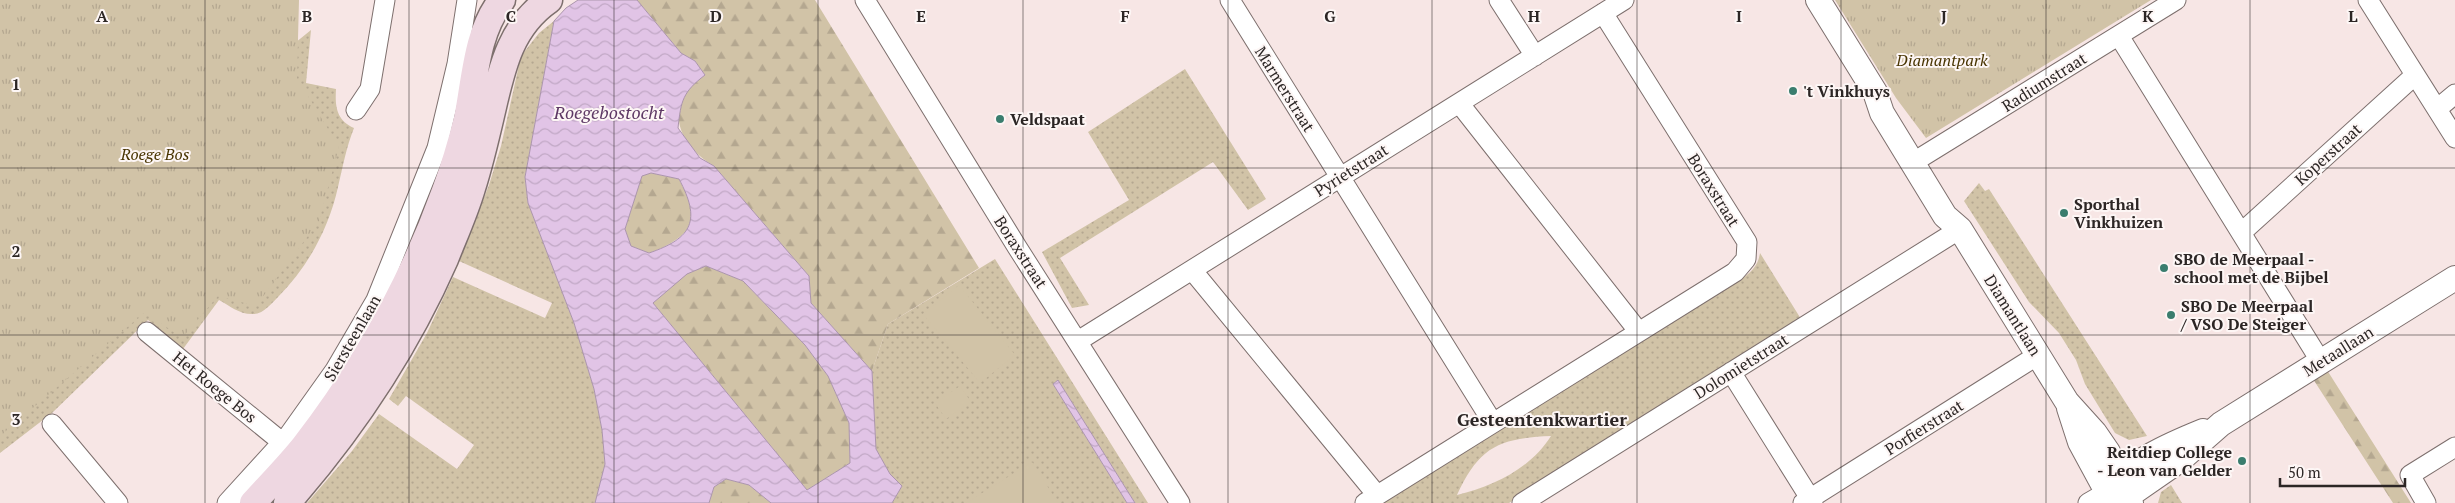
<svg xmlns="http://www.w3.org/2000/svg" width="2455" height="503" font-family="'PT Serif',serif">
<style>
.grass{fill:url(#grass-dots);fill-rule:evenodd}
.forest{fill:url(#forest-firs)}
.park{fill:url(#park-tufts)}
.pitch{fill:#d1c3a7}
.water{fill:url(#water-waves);stroke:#ab95ac;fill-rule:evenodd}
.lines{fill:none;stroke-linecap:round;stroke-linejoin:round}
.minor-casing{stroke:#7d6f6d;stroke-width:21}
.tertiary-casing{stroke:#7d6f6d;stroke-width:26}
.secondary-casing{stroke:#7d6f6d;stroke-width:29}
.minor{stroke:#fff;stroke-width:19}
.tertiary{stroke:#fff;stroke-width:24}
.secondary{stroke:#eed7e1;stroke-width:26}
.grid{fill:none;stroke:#2c2625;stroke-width:1;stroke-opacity:0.55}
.poi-dot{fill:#3a7d6e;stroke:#fdf6f5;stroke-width:2}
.labels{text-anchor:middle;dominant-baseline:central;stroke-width:4;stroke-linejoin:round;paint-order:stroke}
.park-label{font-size:16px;font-style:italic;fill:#483401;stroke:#fdf6f5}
.street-label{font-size:16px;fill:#2c2625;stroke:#fdf6f5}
.poi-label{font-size:16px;font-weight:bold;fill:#2c2625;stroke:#fdf6f5;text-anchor:start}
.water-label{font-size:18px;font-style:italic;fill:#5e3865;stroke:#fdf6f5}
.neighbourhood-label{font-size:18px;font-weight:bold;fill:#2c2625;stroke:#fdf6f5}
.grid-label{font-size:16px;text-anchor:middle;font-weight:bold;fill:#2c2625;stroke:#fdf6f5;stroke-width:4;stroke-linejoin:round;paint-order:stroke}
</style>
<defs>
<pattern id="grass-dots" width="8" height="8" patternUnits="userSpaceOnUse" patternTransform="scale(1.25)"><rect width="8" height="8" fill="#d1c3a7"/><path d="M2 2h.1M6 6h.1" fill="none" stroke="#b4a790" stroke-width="1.8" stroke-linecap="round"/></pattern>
<pattern id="forest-firs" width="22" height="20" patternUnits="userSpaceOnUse" patternTransform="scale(1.25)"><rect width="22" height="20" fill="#d1c3a7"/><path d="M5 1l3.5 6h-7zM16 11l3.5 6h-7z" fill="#b4a790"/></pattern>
<pattern id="park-tufts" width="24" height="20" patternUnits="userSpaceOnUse" patternTransform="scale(1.25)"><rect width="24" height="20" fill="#d1c3a7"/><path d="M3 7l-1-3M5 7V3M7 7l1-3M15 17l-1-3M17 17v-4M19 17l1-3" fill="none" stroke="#b4a790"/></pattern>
<pattern id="water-waves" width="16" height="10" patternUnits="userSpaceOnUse" patternTransform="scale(1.25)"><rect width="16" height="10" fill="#e1c4e6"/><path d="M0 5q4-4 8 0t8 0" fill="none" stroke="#c1a8c5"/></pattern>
</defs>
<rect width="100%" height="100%" fill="#f7e6e5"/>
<!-- grass -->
<path class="grass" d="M554,21L525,177L528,203L574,323L594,389L602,430L605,464L595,503H307L352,451L379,414L457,469L474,445L406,396L398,406L389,399L427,333L453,277L545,318L552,303L459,261L489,185L501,146L521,56L539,33Z
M311,30L306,83L336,89C335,106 336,120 354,128C346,148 343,166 338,187C329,228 308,267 278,297C272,303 263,314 254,314C240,315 230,306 219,300L183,349L148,320L52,413L0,453V421L289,81L290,47Z
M1185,69L1266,199L1248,210L1213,162L1060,258L1089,305L1072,308L1042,252L1129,200L1088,132Z
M1979,183L1985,191L1989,189L2147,436L2129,440L2115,433L2085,384L2076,360L2059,333L2029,302L1964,201Z
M1760,253L1801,319L1509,503H1383L1739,281C1750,273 1758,267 1760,253ZM1551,436C1530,469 1494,486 1457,495C1479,447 1499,438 1551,436Z
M995,259L1148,503H1135L1058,380L1053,384L1127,503H892L902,486L890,474L876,449L872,371L888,324Z
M2171,485L2182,503H2158L2161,492Z"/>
<!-- forest -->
<path class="forest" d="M637,0H815L979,268L888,324L872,371L811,303L809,276L714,166C686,150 665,118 689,87C693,83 700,79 705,75L695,61L681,53Z
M651,173L679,179C682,186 687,193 690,201C701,230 671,245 649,253L631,246L625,229L642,175Z
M706,266L743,281L805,345L828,376L849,423L850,463L807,490L653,303L687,273Z
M2327,370L2411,503H2393L2313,379Z
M726,479L749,485L771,503H709L714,487Z"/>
<!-- park -->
<path class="park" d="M0,0H299L297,78L339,147L319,221L256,306L218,296L182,338L145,312L0,436Z
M1835,0H2151L1926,138L1896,98Z"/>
<!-- pitch -->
<path class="pitch" d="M959,285L1015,355L980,383L923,314Z
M960,386L971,402L946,419L935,403Z
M1032,462L1058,503H966Z"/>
<!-- water -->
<path class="water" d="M578,0H637L681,53L695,61L705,75C683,92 681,100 678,128L700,158L714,166L809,276L811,303L872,371L876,449L890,474L902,486L892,503H771L749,485L726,479L714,487L709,503H595L605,464L602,430L594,389L574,323L528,203L525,177L554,21L566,8ZM651,173L679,179C701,220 693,238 649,253L631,246L625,229L642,176ZM706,266L743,281L805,345L828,376L849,423L850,463L807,490L653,303L687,274Z
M1058,380L1135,503H1127L1053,384Z"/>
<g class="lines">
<!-- minor casing -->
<g class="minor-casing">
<path id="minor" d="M865,0L1017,247L1180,503
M1230,0L1493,423
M1499,0L1535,56
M2368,0L2455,138
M2119,36L2321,362
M1459,103L1639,332
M2437,109L2455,94
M356,110L370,89L385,0
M1912,163L2176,0
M2241,233L2414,76
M1192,270L1377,495
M147,332L283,443
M1078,341L1624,0
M1731,372L1813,503
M52,424L118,503
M227,503L288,436L335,370L376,300L437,148L457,64L467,0
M1365,503L1735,272L1746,259L1747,242L1603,13
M1522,503L1960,229
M1803,503L2038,355
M2088,503L2107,492
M2426,503L2410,475L2455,447"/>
</g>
<!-- tertiary casing -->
<g class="tertiary-casing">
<path id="tertiary" d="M1818,0L1875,92L1882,113L1945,216L1960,229L2067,402L2095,433L2108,452L2131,503
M2069,408L2080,442L2113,503
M2110,489C2131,461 2171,444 2203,431
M2107,492L2128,496L2180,460L2221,424L2455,278"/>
</g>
<!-- secondary casing -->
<g class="secondary-casing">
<path id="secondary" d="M253,503C270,484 288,466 304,446C363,370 412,282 445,191C454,167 461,143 467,119C475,79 476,32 502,0
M287,503C351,430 406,348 445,259C454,236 465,212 472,188C480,163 486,137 492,111C502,68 510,27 549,0"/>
</g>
<!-- minor -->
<use href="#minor" class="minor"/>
<!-- tertiary -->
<use href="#tertiary" class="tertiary"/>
<!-- secondary -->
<use href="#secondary" class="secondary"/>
</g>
<!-- grid -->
<path class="grid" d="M205,0V503M409,0V503M614,0V503M818,0V503M1023,0V503M1228,0V503M1432,0V503M1637,0V503M1841,0V503M2046,0V503M2250,0V503M0,168H2455M0,335H2455"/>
<!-- markers -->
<g class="poi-dot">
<circle cx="1793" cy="91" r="5"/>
<circle cx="1000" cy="119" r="5"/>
<circle cx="2064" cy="213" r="5"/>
<circle cx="2164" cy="268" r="5"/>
<circle cx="2171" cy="315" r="5"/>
<circle cx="2242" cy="461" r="5"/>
</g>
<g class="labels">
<!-- park labels -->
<g class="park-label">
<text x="1942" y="60">Diamantpark</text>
<text x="155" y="154">Roege Bos</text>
</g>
<!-- street labels -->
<g class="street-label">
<text transform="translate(2044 82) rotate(-32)">Radiumstraat</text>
<text transform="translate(1285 89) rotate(58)">Marmerstraat</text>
<text transform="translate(2328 154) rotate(-42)">Koperstraat</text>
<text transform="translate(1351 170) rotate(-32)">Pyrietstraat</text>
<text transform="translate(1714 190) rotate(58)">Boraxstraat</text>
<text transform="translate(1021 252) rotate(57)">Boraxstraat</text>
<text transform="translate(2013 315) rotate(58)">Diamantlaan</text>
<text transform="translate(352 338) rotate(-60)">Siersteenlaan</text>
<text transform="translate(2338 351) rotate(-32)">Metaallaan</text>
<text transform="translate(1741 366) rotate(-32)">Dolomietstraat</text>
<text transform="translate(215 387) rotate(39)">Het Roege Bos</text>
<text transform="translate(1924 427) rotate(-32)">Porfierstraat</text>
</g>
<!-- poi labels -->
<g class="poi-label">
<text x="1803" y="91">'t Vinkhuys</text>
<text x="1010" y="119">Veldspaat</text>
<text x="2074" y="204">Sporthal<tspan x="2074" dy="18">Vinkhuizen</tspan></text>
<text x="2174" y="259">SBO de Meerpaal -<tspan x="2174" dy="18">school met de Bijbel</tspan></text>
<text x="2181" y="306">SBO De Meerpaal<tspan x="2181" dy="18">/ VSO De Steiger</tspan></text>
<text x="2232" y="452" text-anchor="end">Reitdiep College<tspan x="2232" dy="18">- Leon van Gelder</tspan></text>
</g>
<!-- water labels -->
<g class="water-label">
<text x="609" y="112">Roegebostocht</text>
</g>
<!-- neighbourhood labels -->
<g class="neighbourhood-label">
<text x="1542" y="419">Gesteentenkwartier</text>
</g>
</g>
<g class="grid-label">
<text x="102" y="22">A</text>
<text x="307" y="22">B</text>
<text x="511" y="22">C</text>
<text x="716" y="22">D</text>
<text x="921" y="22">E</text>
<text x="1125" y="22">F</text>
<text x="1330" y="22">G</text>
<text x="1534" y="22">H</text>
<text x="1739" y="22">I</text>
<text x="1944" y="22">J</text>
<text x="2148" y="22">K</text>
<text x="2353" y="22">L</text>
<text x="16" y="90">1</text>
<text x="16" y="257">2</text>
<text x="16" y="425">3</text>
</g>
<!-- scale -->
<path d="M2280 478v8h125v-8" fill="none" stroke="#2c2625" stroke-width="2.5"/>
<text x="2288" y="478" font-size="15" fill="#2c2625" stroke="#fdf6f5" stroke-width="4" paint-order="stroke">50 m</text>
</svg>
